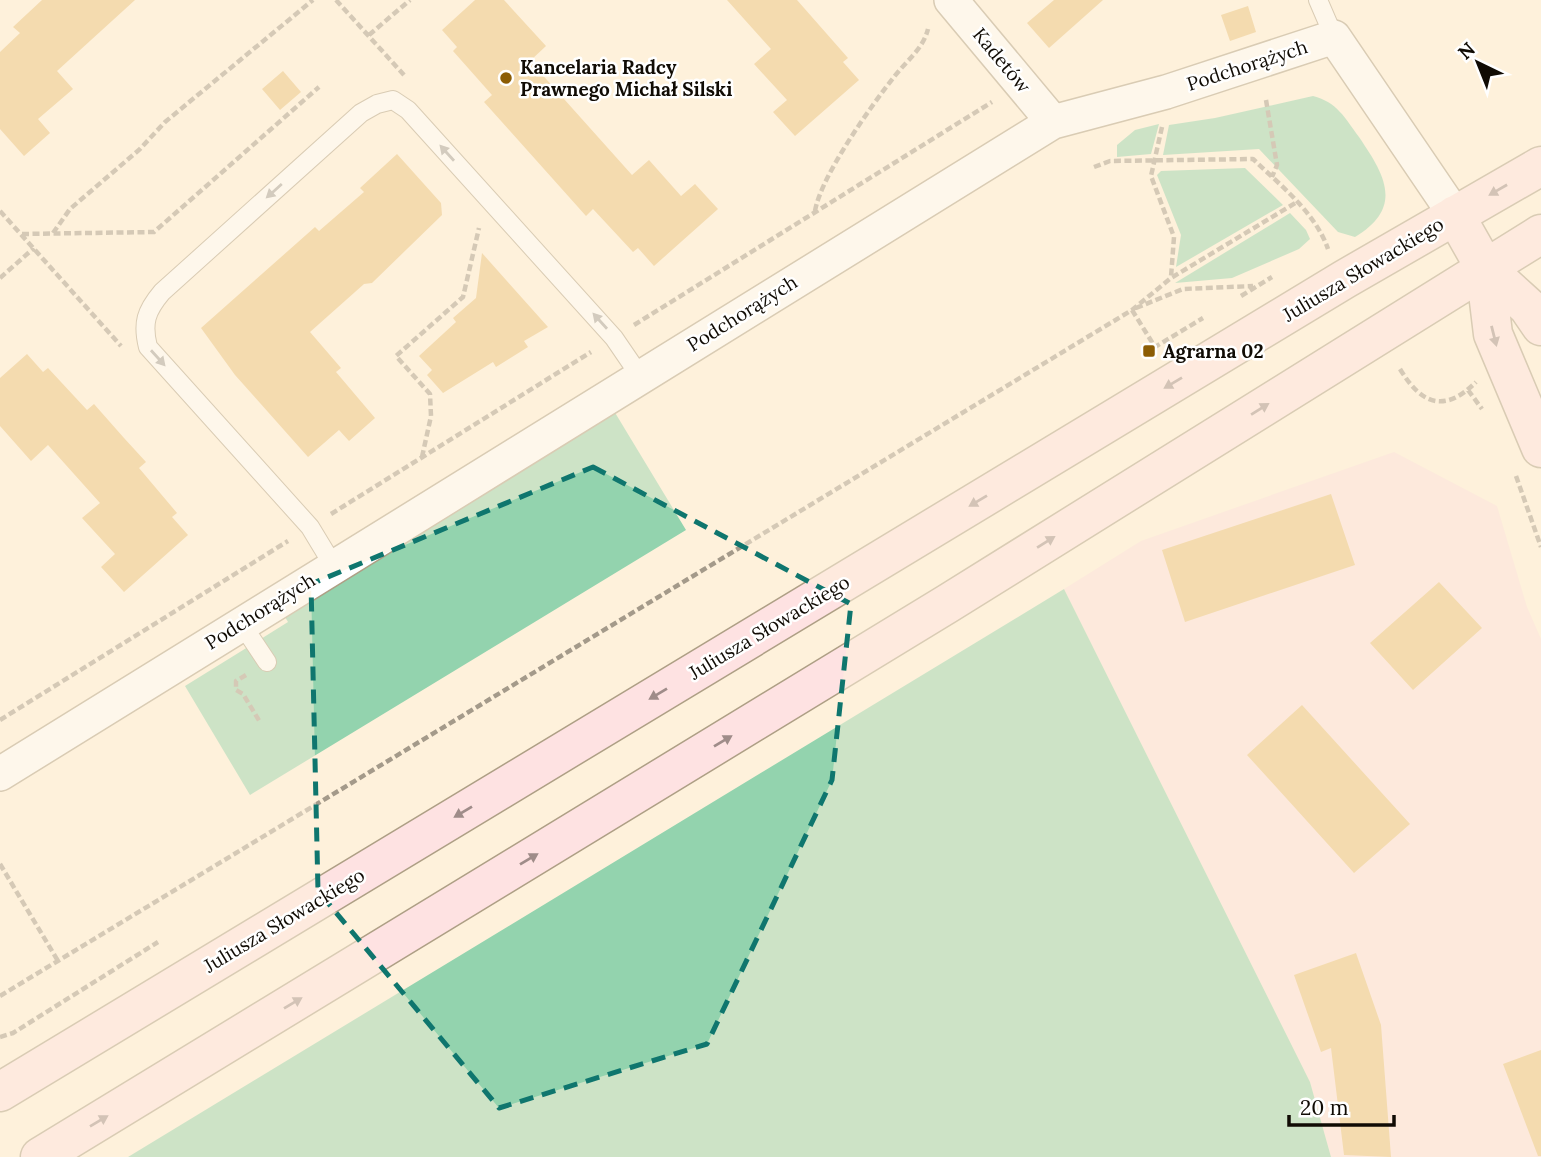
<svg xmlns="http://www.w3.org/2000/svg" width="1541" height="1157" font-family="Lora,serif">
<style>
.commercial{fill:#fce1dd}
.green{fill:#93d3ae}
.building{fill:#e9c17b}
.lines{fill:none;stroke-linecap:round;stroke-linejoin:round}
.service-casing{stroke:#ae9f85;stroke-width:20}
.minor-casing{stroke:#ae9f85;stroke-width:36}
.secondary-casing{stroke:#ae9f85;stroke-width:41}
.path{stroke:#a49a8a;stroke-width:4.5;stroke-dasharray:7 3.5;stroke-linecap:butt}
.service{stroke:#fff;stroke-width:18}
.minor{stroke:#fff;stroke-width:33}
.secondary{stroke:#fee2e2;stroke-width:38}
.oneway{fill:#9f9d9b}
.oneway2{fill:#9f8c89}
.marked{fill:none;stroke:#0f766e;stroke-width:5;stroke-dasharray:14 9;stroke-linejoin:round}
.poi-dot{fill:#8c5d05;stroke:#fff;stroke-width:2.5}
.labels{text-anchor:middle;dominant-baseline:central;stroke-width:5;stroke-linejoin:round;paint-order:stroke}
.street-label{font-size:19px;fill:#100b04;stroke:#fff}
.poi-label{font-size:19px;font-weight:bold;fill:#100b04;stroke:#fff;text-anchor:start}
</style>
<rect width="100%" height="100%" fill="#fef1db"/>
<!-- commercial -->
<path class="commercial" d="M1394,452L1497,506L1527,607L1541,639V1157H1331L1310,1082L1064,589L1141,541Z"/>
<!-- green -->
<path class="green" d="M1313,96C1337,102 1345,118 1359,137C1384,174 1405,207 1355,237L1338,232L1259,149L1163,155L1169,125L1215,118Z
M1159,124L1151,154L1117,157V145L1135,130Z
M1245,168L1283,205L1176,267L1181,235L1157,175L1161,171Z
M1290,213L1306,230L1310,239L1299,249L1232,278L1175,283Z
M614,411L686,530L250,795L185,686L288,622L285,617Z
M1064,589L1310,1082L1331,1157H128Z"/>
<!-- building -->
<path class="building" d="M42,0H135L57,71L73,89L38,119L50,133L24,156L0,129V52L20,33L13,27Z
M475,0H504L546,46L530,61L632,175L649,160L681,196L695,184L718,209L654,266L638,248L633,252L593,209L586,216L484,102L492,95L453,51L457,47L442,30Z
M727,0H797L848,58L843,62L859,80L795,136L773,112L787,100L754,64L771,49Z
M1054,0H1103L1049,48L1027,23Z
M1248,6L1256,32L1230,41L1221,15Z
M283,71L301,92L280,110L262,89Z
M397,154L441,203L442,215L372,283L364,284L310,332L341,368L336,372L375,418L349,441L339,430L308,457L235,375L201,328L315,227L319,231L364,192L360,188Z
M482,253L548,327L524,341L528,347L496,367L493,362L443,393L427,375L432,370L419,356L456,322L453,318L476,298Z
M27,354L43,372L48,368L87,410L94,404L124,438L146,462L139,468L177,513L172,517L188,535L124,592L101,567L115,554L82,518L100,503L48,445L31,461L0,426V378Z
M1331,494L1355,565L1185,622L1162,550Z
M1439,582L1482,628L1413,690L1370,643Z
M1302,705L1410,824L1354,873L1247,755Z
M1356,953L1381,1025L1391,1157L1344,1155L1331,1048L1321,1052L1294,975Z
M1541,1050V1156H1538L1503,1064Z"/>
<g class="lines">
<!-- service casing -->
<g class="service-casing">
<path id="service" d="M1318,0L1334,37
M333,565L310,527L148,347C142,323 146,311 162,292L361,113L377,104L393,100L408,110L614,338L640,376
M241,623L267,662"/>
</g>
<!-- minor casing -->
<g class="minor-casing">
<path id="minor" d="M951,0L1053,122
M0,774L1053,122L1166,92L1334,37L1455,215"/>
</g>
<!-- secondary casing -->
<g class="secondary-casing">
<path id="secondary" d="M1455,215L1485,268L1528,307L1541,326
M1485,268L1493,334L1541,448
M0,1092L1345,279L1541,166
M40,1157L947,604L1541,234"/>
</g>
<!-- path -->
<path class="path" d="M336,0L404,75
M369,35L410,0
M1266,100L1277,165L1272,177
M1162,127L1151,176L1174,237L1171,277
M1094,167L1110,161L1253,159C1281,186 1315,212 1328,249
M0,211L121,346
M815,211C821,176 871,106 894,77C907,60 923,49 928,29
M53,233L70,209L140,149L165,122L313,0
M22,234L154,232L319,87
M0,278L34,248
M1241,296L1272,277
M1136,308L1183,289L1253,286
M1132,310L1155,347L1203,318
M634,325L992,102
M1400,369C1421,404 1444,414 1476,382
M1468,390L1482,409
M422,457L431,416L430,394L396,356L463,297L479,228
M1516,476L1541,547
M331,514L591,352
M246,675L236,681V690L243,694L260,722
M0,720L288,541
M0,864L58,961
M0,996L1132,310L1171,278L1297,202
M0,1037L13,1033L158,942"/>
<!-- service -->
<use href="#service" class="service"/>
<!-- minor -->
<use href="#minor" class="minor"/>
<!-- secondary -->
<use href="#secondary" class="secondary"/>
</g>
<!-- one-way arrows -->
<defs><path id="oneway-solid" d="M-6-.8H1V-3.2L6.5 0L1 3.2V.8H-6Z" transform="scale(1.75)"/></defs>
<g class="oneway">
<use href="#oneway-solid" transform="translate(447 153) rotate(-132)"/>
<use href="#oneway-solid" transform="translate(274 191) rotate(138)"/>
<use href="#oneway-solid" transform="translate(600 321) rotate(-132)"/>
<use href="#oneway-solid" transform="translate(158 358) rotate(48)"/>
</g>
<g class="oneway2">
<use href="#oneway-solid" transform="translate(1498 190) rotate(150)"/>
<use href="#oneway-solid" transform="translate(1494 336) rotate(76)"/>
<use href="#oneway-solid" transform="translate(1173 383) rotate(149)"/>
<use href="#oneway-solid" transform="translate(1260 409) rotate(-32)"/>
<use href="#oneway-solid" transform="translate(978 501) rotate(149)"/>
<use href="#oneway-solid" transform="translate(1046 542) rotate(-32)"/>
<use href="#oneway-solid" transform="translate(658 694) rotate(149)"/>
<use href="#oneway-solid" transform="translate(723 741) rotate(-31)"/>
<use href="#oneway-solid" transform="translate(463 812) rotate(149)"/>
<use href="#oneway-solid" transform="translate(529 859) rotate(-31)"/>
<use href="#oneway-solid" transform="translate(293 1003) rotate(-31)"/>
<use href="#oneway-solid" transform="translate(99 1121) rotate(-31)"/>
</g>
<!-- marked area -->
<path d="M0 0H1541V1157H0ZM593,467L851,604L832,780L707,1044L499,1108L318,891L311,584Z" fill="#fef1db" fill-opacity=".55" fill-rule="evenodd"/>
<path class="marked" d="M593,467L851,604L832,780L707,1044L499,1108L318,891L311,584Z"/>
<!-- markers -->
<g class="poi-dot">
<circle cx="506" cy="78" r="7"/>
<rect x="1142" y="344" width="14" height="14" rx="3.5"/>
</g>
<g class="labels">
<!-- street labels -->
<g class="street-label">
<text transform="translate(1002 60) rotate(50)">Kadetów</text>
<text transform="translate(1247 65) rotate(-18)">Podchorążych</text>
<text transform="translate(1363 269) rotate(-31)">Juliusza Słowackiego</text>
<text transform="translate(742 313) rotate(-32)">Podchorążych</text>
<text transform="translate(260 611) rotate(-32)">Podchorążych</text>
<text transform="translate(769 627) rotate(-31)">Juliusza Słowackiego</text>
<text transform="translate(284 920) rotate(-31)">Juliusza Słowackiego</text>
</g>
<!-- poi labels -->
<g class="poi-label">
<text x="520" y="67">Kancelaria Radcy<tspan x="520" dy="22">Prawnego Michał Silski</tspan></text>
<text x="1163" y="351">Agrarna 02</text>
</g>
</g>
<!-- north arrow -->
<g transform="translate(1478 63) rotate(317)" stroke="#ffffff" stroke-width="5" paint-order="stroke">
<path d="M0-5L12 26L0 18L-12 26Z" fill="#100b04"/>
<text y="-10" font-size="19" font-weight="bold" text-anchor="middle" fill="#100b04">N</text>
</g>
<!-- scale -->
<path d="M1289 1115v10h105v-10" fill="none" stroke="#100b04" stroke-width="3.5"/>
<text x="1300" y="1115" font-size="21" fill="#100b04" stroke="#ffffff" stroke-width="5" paint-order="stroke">20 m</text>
</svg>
